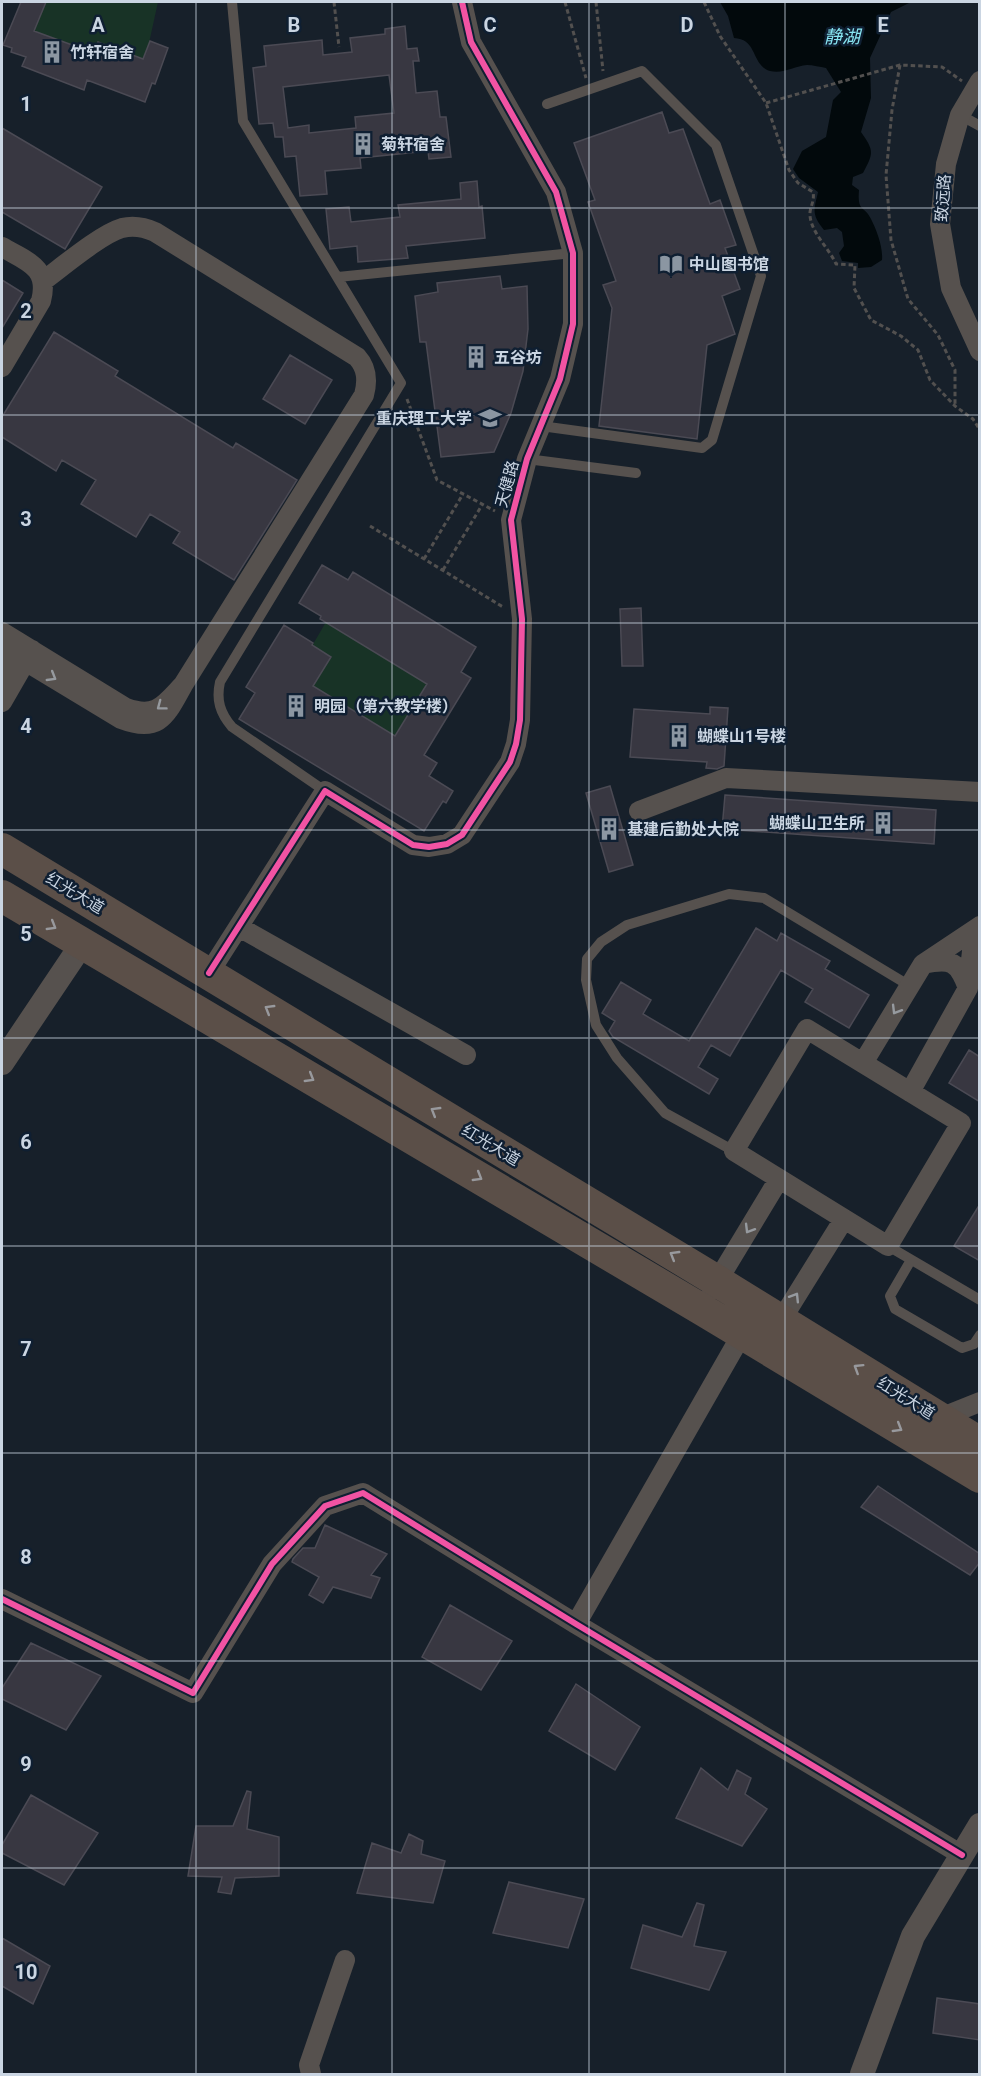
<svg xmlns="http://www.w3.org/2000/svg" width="981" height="2076" font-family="Roboto,'Noto Sans SC',sans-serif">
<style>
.green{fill:#183326}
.water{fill:#02090c}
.building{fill:#383741;stroke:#4b4a54;stroke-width:1.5;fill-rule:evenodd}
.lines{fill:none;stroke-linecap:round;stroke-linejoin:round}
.path{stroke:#52504f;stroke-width:3;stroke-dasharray:4.5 3;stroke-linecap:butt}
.service{stroke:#56514e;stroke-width:10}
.minor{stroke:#56514e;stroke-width:20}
.tertiary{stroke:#56514e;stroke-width:24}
.primary{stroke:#5b4f48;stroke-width:32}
.cycleway-casing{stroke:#0f1f32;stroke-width:10}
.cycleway{stroke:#f153a3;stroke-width:6}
.oneway{stroke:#969a9f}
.oneway2{stroke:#98999d}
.grid{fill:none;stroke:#cad5e2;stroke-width:1.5;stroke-opacity:0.55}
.labels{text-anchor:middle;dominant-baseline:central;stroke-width:5;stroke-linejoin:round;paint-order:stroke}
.poi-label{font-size:16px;font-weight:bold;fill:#cad5e2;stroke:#0f1f32;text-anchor:start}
.street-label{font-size:16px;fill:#cad5e2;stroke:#0f1f32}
.water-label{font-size:18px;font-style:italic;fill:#88e5f2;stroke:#0f1f32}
.grid-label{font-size:20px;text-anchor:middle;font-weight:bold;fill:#cad5e2;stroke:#0f1f32;stroke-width:5;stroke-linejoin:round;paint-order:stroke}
</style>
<rect width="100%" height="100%" fill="#17202a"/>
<!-- green -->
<path class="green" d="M45,2H158L149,43L143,59L98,42L94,53L34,31Z
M326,622L427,684L395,736L295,675Z"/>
<!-- water -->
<path class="water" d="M720,2H911L891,12L870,58L871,98L861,132C874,151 874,152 863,173L853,177L852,185L859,190C857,213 865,205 871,219C877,231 883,247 882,260L871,267L858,268V263L842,261L839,253L844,246L842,232L837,228L824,230C811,214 814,210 818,192L799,178L793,169L802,151L826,137L833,100L841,92L826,68C820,67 813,65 807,65C794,66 784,74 770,71C751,65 758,39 734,38L728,16Z"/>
<!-- building -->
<path class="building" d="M21,2H46L34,31L94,53L98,42L143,59L150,41L168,48L155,84L152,83L145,102L87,80L84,90L22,66L26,57L11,52L12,48L3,45Z
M405,26L407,49L417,48L419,61H413L416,93L437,91L440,117H446L451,157L429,159L428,151L360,158L361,168L325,171L327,194L300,196L296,156L285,157L283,137H275L273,123L259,124L253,68L266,66L264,46L322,40L323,55L352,52L350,38L385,34V29ZM389,75L394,113L355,117L356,128L309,133V125L288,128L283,87Z
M662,112L669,133L683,129L710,204L720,200L736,245L725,248L740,289L722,296L735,334L707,345L697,439L599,426L612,308L603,285L616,281L588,202L595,200L574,143Z
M2,128L102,187L65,249L2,212Z
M477,181L479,207L482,206L485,238L406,246L408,258L358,262L357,246L330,249L326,209L349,207L351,222L400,217L398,205L461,199L460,183Z
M500,276L502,289L527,286L528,329L523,371L511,413L494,452L441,457L426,342H420L415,296L438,292L437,283Z
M2,280L23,293L2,328Z
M54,332L118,371L115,376L233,448L236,443L297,480L234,580L173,543L180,532L150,514L136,537L81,504L96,480L62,460L56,471L2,437V417Z
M290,355L332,380L305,424L263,399Z
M322,565L348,580L353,572L476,647L461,672L471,678L424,755L437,763L429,776L453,791L446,803L443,801L424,831L239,719L255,693L246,687L284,625L313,643L312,645L331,657L313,686L395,736L427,684L320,619L321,616L299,603Z
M641,608L643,666H622L620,609Z
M710,707L728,708L724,766L717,769L706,768L707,762L630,757L634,709L710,714Z
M610,786L633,865L609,872L586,793Z
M725,795L936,810L934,844L722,829Z
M756,928L777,941L781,933L830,961L825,969L869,995L849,1028L805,1002L813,989L781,970L730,1056L711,1045L698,1067L718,1079L709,1094L613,1037L609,1031L615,1021L602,1013L621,982L651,1000L643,1014L689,1041Z
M969,1050L980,1057V1102L949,1083Z
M980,1204V1261L954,1246Z
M878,1486L980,1554V1562L970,1575L861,1507Z
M325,1525L387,1554L371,1575L380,1578L371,1598L333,1587L323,1603L309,1595L319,1577L292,1562L293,1559L303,1548H315Z
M450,1605L512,1641L481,1690L422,1657Z
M31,1643L101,1676L66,1730L2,1699V1688Z
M576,1684L640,1727L615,1770L549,1731Z
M701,1768L728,1790L737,1770L751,1778L745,1794L767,1809L742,1846L676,1818Z
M247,1791L251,1792L247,1829L279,1837V1876L235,1878L231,1894L218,1892L222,1877L188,1876L196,1826H233Z
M31,1795L98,1833L64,1885L2,1853V1845Z
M409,1834L423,1841L421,1854L445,1861L433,1903L357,1893L372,1843L401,1853Z
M509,1882L584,1899L568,1948L493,1933Z
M697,1903L704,1905L694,1946L726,1952L709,1990L631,1968L643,1925L682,1937Z
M2,1938L50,1966L33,2004L2,1986Z
M937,1998L980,2004V2040L933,2033Z"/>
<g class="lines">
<!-- path -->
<path class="path" d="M334,2L339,47
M565,2L586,78
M596,2L603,71
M704,2L720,36L766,103L789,170L798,183L813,192C815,202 809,208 810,216C812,234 829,248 836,264L855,265L854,288L871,320L901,336L918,350L930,380L955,406L973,419L980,430
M900,65L892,110L886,175L891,240L908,299L938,335L955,370V405
M766,103L900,65L942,67L962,81
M407,399L437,480L495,511
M370,526L503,607
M424,559L463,494
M443,570L482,505"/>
<!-- service -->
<path class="service" d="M232,2L243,121L401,383L220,682C216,700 220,713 232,727L325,791
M960,115L980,126
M338,277L573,253
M541,426L702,448L712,440L761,276L716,145L642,71L547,104
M527,459L636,473
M734,1151L665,1113L617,1058L596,1025L586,980L587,959L601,942L627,925L729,894L764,898L910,986
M888,1246L980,1300
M911,1260L890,1296L895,1309L962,1348L974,1344L980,1335"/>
<!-- minor -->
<path class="minor" d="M980,81L960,115L946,164L940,224L951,288L980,351
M2,247C26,261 50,267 41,301L2,367
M43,281C62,267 101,234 122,228C134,225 144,227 155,232L357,357C367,368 368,380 364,395L183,685
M2,632L126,708C156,719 164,705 183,685C166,715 160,734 121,719L2,647
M2,673L20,643
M2,702L32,650
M639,811L726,778L980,792
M239,927L466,1055
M923,964C951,958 958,961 968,988
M209,973L325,791L413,845L429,847L447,844L462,835L510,762L516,744L520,720L522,619L511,520L527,459L560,379L573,324V253L556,192L471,42L462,2
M807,1029L961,1123L888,1246L734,1151Z
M863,1063L923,964L980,926
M910,1092L968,988L972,951L980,926
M712,1290L779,1179
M775,1330L844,1219
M940,1418L980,1402
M2,1599L193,1693L272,1564L325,1506L363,1493L576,1624L962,1855
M576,1624L742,1334
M311,2074L309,2065L345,1960"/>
<!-- tertiary -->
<path class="tertiary" d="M2,1063L82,944
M862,2074L913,1936L980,1825"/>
<!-- primary -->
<path class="primary" d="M2,849L717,1281L980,1443
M2,896L701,1309L980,1477"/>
<!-- cycleway casing -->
<g class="cycleway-casing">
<path id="cycleway" d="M209,973L325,791L413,845L429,847L447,844L462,835L510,762L516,744L520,720L522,619L511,520L527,459L560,379L573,324V253L556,192L471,42L462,2
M2,1599L193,1693L272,1564L325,1506L363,1493L576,1624L962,1855"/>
</g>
<!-- cycleway -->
<use href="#cycleway" class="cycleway"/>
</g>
<!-- one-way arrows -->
<defs><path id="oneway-chevron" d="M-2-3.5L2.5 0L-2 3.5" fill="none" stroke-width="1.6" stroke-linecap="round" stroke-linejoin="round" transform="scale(1.5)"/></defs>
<g class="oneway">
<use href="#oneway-chevron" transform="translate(52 677) rotate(31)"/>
<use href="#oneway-chevron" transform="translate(161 706) rotate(143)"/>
<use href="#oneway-chevron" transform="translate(896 1010) rotate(121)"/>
<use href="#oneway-chevron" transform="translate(749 1229) rotate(121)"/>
<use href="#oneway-chevron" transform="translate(795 1297) rotate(-58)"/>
</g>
<g class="oneway2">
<use href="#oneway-chevron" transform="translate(52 926) rotate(31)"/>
<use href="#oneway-chevron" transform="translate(269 1009) rotate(-149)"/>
<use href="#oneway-chevron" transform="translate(310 1078) rotate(31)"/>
<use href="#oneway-chevron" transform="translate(435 1111) rotate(-149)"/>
<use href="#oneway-chevron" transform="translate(478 1177) rotate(31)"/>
<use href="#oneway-chevron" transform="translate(674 1255) rotate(-149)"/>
<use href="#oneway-chevron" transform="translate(858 1368) rotate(-148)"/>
<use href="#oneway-chevron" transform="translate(898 1428) rotate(31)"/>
</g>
<!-- grid -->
<path class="grid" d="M196,2V2074M392,2V2074M589,2V2074M785,2V2074M2,208H980M2,415H980M2,623H980M2,830H980M2,1038H980M2,1246H980M2,1453H980M2,1661H980M2,1868H980"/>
<!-- icons -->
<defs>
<g id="building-bare" transform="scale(1.8)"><path d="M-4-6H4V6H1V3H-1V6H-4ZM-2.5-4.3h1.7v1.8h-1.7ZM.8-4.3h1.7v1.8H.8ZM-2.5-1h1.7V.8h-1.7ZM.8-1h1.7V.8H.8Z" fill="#8b96a2" stroke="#0f1f32" stroke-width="2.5" paint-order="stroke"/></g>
<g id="library-bare" transform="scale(1.8)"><path d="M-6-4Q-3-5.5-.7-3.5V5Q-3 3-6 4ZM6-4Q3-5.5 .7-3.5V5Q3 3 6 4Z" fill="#8b96a2" stroke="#0f1f32" stroke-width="2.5" paint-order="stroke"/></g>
<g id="university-bare" transform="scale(1.8)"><path d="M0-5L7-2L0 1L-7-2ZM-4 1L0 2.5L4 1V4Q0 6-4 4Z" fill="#8b96a2" stroke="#0f1f32" stroke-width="2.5" paint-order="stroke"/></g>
</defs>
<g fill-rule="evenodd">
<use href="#building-bare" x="52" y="52"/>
<use href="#building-bare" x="363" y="144"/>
<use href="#library-bare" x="671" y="264"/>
<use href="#building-bare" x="476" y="357"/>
<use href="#university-bare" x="490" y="418"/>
<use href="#building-bare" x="296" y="706"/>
<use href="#building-bare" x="679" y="736"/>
<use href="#building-bare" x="883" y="823"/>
<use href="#building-bare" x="609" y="829"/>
</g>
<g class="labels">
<!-- poi labels -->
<g class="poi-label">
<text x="70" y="52">竹轩宿舍</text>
<text x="381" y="144">菊轩宿舍</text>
<text x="689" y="264">中山图书馆</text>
<text x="494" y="357">五谷坊</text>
<text x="472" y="418" text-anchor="end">重庆理工大学</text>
<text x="314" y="706">明园（第六教学楼）</text>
<text x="697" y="736">蝴蝶山1号楼</text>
<text x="865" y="823" text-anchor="end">蝴蝶山卫生所</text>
<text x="627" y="829">基建后勤处大院</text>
</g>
<!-- street labels -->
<g class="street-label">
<text transform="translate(943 198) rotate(-86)">致远路</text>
<text transform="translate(507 484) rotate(-75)">天健路</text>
<text transform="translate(75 893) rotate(31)">红光大道</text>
<text transform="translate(491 1145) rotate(31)">红光大道</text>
<text transform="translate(906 1398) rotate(32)">红光大道</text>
</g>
<!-- water labels -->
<g class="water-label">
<text x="842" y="36">静湖</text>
</g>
</g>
<g class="grid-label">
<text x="98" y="32">A</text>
<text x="294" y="32">B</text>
<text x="490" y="32">C</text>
<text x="687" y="32">D</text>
<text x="883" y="32">E</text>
<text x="26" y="111">1</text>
<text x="26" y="318">2</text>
<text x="26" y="526">3</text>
<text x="26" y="733">4</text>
<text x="26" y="941">5</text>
<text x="26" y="1149">6</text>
<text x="26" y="1356">7</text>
<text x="26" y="1564">8</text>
<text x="26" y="1771">9</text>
<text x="26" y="1979">10</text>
</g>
<!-- border -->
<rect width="981" height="2076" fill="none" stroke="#cad5e2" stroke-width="6"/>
</svg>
